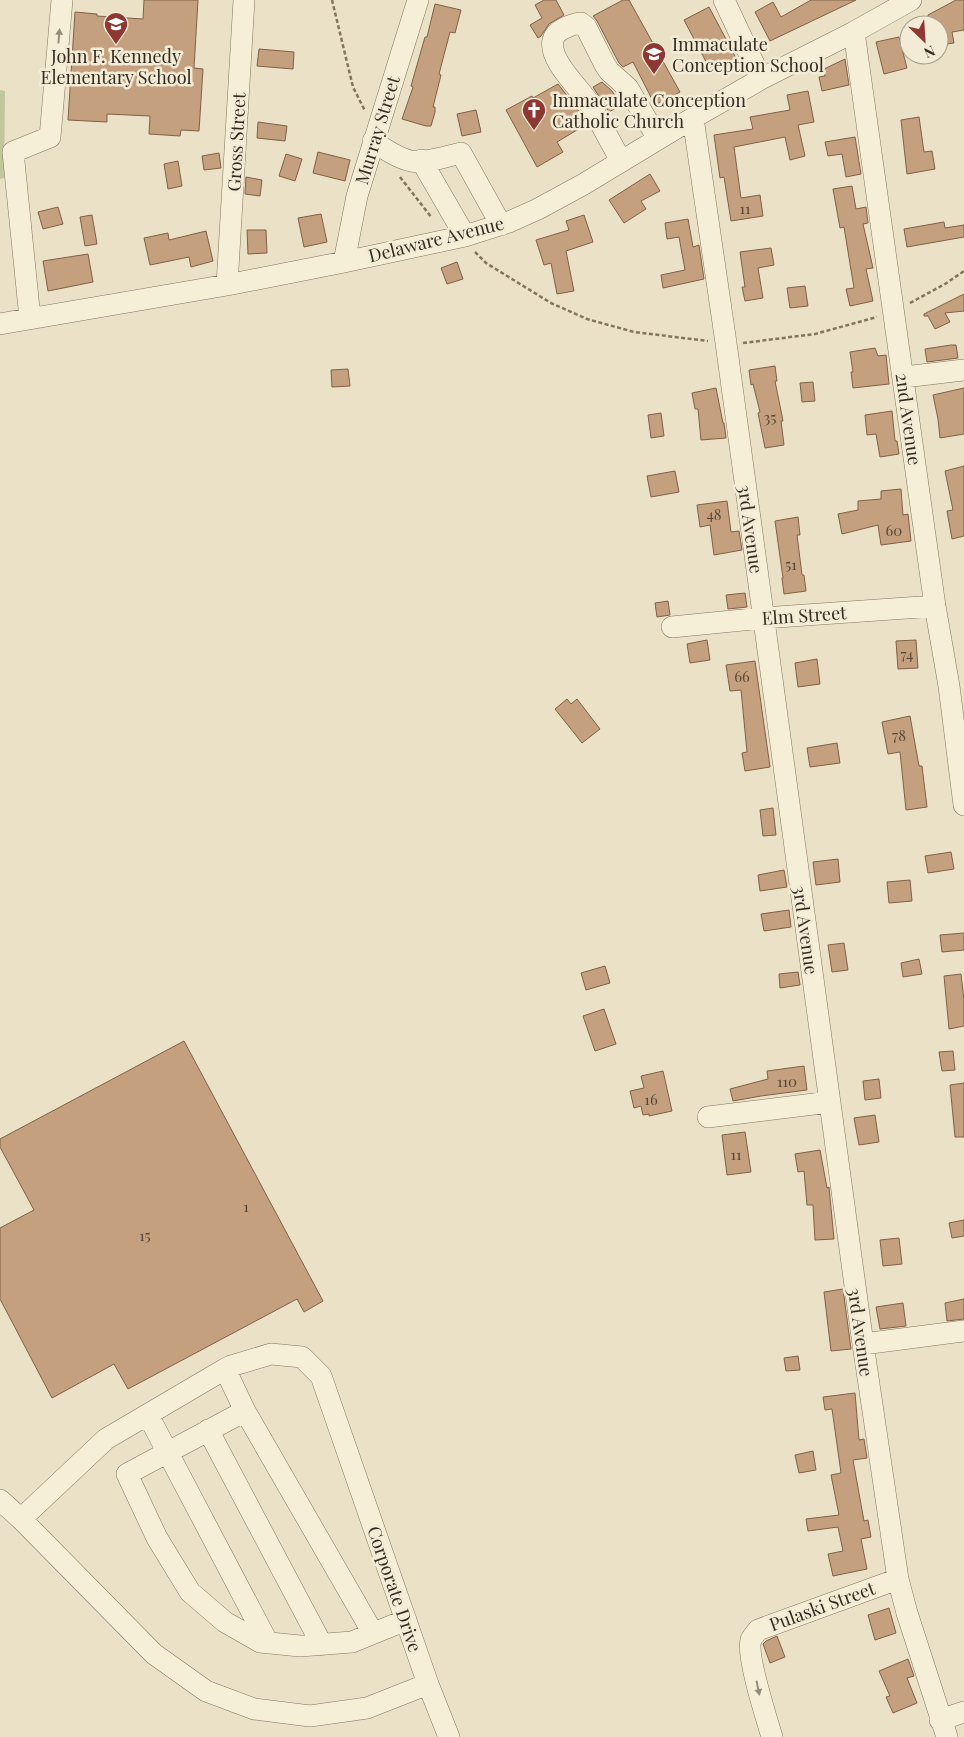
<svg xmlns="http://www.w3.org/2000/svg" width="964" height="1737" font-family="'Playfair Display',serif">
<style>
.green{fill:#bfc79b}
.building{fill:#c4a07f;stroke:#806046}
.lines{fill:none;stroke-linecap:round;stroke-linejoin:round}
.minor-casing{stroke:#83745d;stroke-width:22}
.path{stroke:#83745d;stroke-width:2.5;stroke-dasharray:4 2.5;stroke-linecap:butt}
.minor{stroke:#f5efd8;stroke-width:21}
.oneway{fill:#958d7c}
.labels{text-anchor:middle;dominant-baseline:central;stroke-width:5;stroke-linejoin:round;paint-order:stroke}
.number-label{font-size:15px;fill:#594838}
.poi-label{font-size:18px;fill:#352b20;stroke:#f2ebd5;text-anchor:start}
.street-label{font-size:18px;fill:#352b20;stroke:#f2ebd5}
</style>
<rect width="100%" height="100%" fill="#eae1c6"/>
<!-- green -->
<path class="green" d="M0,90L5,91L4,178L0,179Z"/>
<!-- building -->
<path class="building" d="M144,0H198L194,68L203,69L199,131L181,130L180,136L149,134L150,116L107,114V122L68,120L75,12L97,14V16L143,19Z
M544,0H556L564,15L549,24L541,36L538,38L530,25L542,18L535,5Z
M623,0H629L680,92L655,105L633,62L623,67L619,63L597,21L593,16Z
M811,0H856L770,41L755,12L773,2L781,17Z
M956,0H964V30L952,32L954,43L939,45V25H929L928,15Z
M435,4L461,10L455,33L450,32L439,74L441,75L433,107H435V112L431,126H426L402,119L413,87L411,86L425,37H427Z
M709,7L737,60L712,73L684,20Z
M899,37L907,68L884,74L876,42Z
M259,49L294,52L293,69L257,66Z
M845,59L849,85L822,91L819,77L825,76L824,69Z
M602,82L612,91L621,105L609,112L593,87Z
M558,84L576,107L587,124L557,142L563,152L537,167L506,110L532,96L533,98Z
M808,91L814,122L798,125L805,156L790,160L785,137L734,147L741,198L760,195L763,216L731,221L724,177L720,178L714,135L753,129L750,117L790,110L787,95Z
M476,110L481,132L462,136L457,114Z
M919,117L924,152L932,151L935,169L907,174L901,120Z
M258,122L287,126L285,141L257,138Z
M855,137L861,174L846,177L842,154L828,156L825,142Z
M318,152L350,160L345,181L313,173Z
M219,153L221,168L204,170L202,156Z
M286,154L302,159L295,181L279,176Z
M178,161L182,186L168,189L164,164Z
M650,174L660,191L641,201L646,209L624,223L609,200Z
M246,177L262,180L260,196L245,194Z
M852,186L856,209L866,207L868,223L863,224L873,268L866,269L873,301L850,306L846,289L854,288L844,227L840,228L833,189Z
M58,207L63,224L43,229L38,212Z
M321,214L327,242L304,247L298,218Z
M92,215L97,244L85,246L80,217Z
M584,215L593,242L566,251L574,291L557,294L551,263L544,265L536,240L569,230L566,221Z
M688,219L693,247L699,245L704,279L663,288L661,275L685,270L679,237L667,239L665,223Z
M944,222L945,228L964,225V237L907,247L904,229Z
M247,230H266L267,253L248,254Z
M206,231L213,261L191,267L189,257L150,265L144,238L168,233L169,240Z
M771,248L774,265L758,268L763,298L745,301L742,287H745L740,252Z
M88,254L93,282L48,291L43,261Z
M457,262L463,279L447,284L441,268Z
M805,286L808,306L790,308L787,288Z
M964,294V311L945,313L950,322L935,329L928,316H924V314Z
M951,345H956L958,358L927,362L925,349Z
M875,348L878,356L886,355L889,384L853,388L851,372H853L850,352Z
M775,366L777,381H775L783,421H781L784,445L765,448L758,413L760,412L753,384L751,385L749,370Z
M348,369L350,386L332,387L331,370Z
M813,382L815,401L802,402L800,383Z
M716,388L723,423H724L726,438L701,440L698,409H695L692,393Z
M964,388V434L940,438L938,419L933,395Z
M892,411L895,441H897L899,454L880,457L876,434L867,435L865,415Z
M661,413L664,436L651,438L648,415Z
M964,466V536L952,539L947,511L953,510L945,471Z
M675,471L679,492L651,497L647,476Z
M901,489L903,515L908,514L911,541L881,545L878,525L842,534L838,514L858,510V501L881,499V491Z
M727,501L731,532L739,531L742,550L714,555L710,525L700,527L697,505Z
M798,517L800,535H797L802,575H804L806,591L784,594L782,578H783L775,521Z
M745,593L747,607L728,609L726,595Z
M668,601L670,615L657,617L655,603Z
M707,640L710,660L690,663L687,644Z
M916,640L918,668L898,669L896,641Z
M817,659L820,684L798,687L795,663Z
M755,661L770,767L745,771L742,753L747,752L741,690L730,691L726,665Z
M567,699L571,704L577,699L600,729L582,743L555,709Z
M910,716L919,766H922L927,807L906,810L900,752L888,754L882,722Z
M837,743L840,763L810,767L807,748Z
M773,808L776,835L763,836L760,810Z
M951,852L954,869L928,873L925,856Z
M838,859L840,882L816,885L813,862Z
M784,870L787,887L760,891L758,875Z
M910,880L912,901L889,903L887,882Z
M789,910L791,927L764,931L761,914Z
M964,933V950L942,952L940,935Z
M844,943L848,970L832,972L828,945Z
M919,959L922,974L903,977L901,963Z
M605,966L610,983L586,990L581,973Z
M798,972L800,985L780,988L779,974Z
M961,974L964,1000V1026L949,1029L944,976Z
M604,1009L616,1044L595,1051L583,1016Z
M184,1041L323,1301L304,1312L297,1299L128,1389L114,1364L52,1398L0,1299V1228L34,1210L0,1147V1139Z
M953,1051L955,1070L942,1071L939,1052Z
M804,1066L807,1090L761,1096L733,1101L730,1089L768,1079L767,1071Z
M663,1071L672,1111L649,1116V1114L643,1115L641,1106L634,1108L630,1091L644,1088L641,1076Z
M879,1079L881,1098L865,1100L863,1081Z
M964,1083V1137H955L950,1085Z
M875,1115L879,1142L859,1145L854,1118Z
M745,1132L751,1172L727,1175L722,1135Z
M820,1150L827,1188L829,1187L834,1239L815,1240L813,1205H807L804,1171L798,1172L795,1154Z
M964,1220V1236L952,1238L949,1223Z
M899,1238L902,1264L883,1266L880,1240Z
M843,1289L851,1349L831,1351L824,1292Z
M964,1299V1319L947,1321L945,1303Z
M903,1303L906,1326L880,1329L876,1307Z
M798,1356L800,1370L786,1371L784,1358Z
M855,1393L859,1440L864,1439L867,1458L853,1460L864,1521L868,1520L871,1537L861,1539L867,1569L833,1576L828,1554L843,1551L838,1527L808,1531L806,1519L839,1515L831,1475L841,1473L832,1409L825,1410L823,1397Z
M813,1451L816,1470L799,1473L795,1455Z
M889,1608L896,1633L875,1640L868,1615Z
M777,1636L785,1657L770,1663L763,1644L766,1641Z
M908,1659L914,1676L907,1678L917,1703L893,1713L886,1697L890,1696L879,1671Z"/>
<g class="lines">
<!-- minor casing -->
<g class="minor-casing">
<path id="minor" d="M724,0L761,79
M854,32L935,606L949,686L964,805
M693,118L726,343L863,1344L898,1579L907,1613L947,1737
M373,141C382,148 400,159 411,161C425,164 448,156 461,153L501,225
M421,160L465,236
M621,161C611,143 601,124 591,106C582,90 548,61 553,40C555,30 572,24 581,23L586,27L605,65L609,71L628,88L658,139
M344,262L357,196L418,0
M227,285L244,0
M30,318L13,152L50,137L62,0
M0,324L227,285L344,262L465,236L509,222L538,209L584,184L693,118L761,79L854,32L911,0
M904,377L964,370
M672,627L763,618L935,606
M708,1117L830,1102
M863,1344L964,1331
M225,1369L245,1411
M148,1415L268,1643
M208,1430L322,1645
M0,1500L21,1519L154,1654L206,1691L254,1709L310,1716L367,1708L428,1684L321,1376L302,1357L271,1354L231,1366L225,1369L106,1439L21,1519
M373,1633L245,1411L127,1474L157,1538L190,1592L225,1622L260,1642L300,1646L352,1642L406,1620
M428,1684L449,1737
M940,1720L964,1712
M772,1737C767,1720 746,1655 751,1640C752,1637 756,1633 758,1630L898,1579"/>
</g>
<!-- path -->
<path class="path" d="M332,0L353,87L365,111
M400,177L432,218
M475,252L486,263L551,303L587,319L634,332L708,341
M910,303L945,284L964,271
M743,343L815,334L877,317"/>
<!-- minor -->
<use href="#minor" class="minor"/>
</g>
<!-- one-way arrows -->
<defs><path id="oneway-solid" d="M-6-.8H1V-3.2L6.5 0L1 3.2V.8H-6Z" transform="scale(1.25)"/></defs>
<g class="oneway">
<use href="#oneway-solid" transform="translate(59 36) rotate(-85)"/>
<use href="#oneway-solid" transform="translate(758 1688) rotate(78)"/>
</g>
<!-- icons -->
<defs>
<g id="school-pin" transform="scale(1.25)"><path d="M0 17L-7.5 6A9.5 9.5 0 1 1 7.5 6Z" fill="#8d3833" stroke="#f2ebd5"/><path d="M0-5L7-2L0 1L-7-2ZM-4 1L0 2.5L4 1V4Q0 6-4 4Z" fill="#fff"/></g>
<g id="church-pin" transform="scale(1.25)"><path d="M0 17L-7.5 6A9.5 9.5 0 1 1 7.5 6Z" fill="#8d3833" stroke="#f2ebd5"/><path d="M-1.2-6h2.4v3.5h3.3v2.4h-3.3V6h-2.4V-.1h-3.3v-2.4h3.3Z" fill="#fff"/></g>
</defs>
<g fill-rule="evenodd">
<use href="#school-pin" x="116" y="24"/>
<use href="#school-pin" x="654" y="54"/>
<use href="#church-pin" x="534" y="110"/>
</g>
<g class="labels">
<!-- number labels -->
<g class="number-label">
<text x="745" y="208">11</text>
<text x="770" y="417">35</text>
<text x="714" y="514">48</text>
<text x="894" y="530">60</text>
<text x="791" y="564">51</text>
<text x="907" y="654">74</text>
<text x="742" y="676">66</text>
<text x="899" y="735">78</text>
<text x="787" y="1081">110</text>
<text x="651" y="1099">16</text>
<text x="736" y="1154">11</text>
<text x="246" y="1206">1</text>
<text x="145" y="1235">15</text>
</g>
<!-- poi labels -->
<g class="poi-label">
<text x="672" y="44">Immaculate<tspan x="672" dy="21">Conception School</tspan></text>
<text x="116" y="56" text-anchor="middle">John F. Kennedy<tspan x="116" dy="21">Elementary School</tspan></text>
<text x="552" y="100">Immaculate Conception<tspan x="552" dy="21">Catholic Church</tspan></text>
</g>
<!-- street labels -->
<g class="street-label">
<text transform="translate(377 130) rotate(-73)">Murray Street</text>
<text transform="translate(236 142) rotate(-87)">Gross Street</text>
<text transform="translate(436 239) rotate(-14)">Delaware Avenue</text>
<text transform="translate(909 419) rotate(82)">2nd Avenue</text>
<text transform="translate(751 529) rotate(82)">3rd Avenue</text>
<text transform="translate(804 615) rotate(-4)">Elm Street</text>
<text transform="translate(806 930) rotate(82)">3rd Avenue</text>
<text transform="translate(861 1332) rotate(82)">3rd Avenue</text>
<text transform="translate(395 1589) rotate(71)">Corporate Drive</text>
<text transform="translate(822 1606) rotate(-20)">Pulaski Street</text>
</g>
</g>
<!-- north arrow -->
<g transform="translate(924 40) rotate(155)"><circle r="24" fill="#f2ebd5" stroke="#a69e8d"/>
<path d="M0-4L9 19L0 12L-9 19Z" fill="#8d3833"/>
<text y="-8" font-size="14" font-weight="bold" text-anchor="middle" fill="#352b20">N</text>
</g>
</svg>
